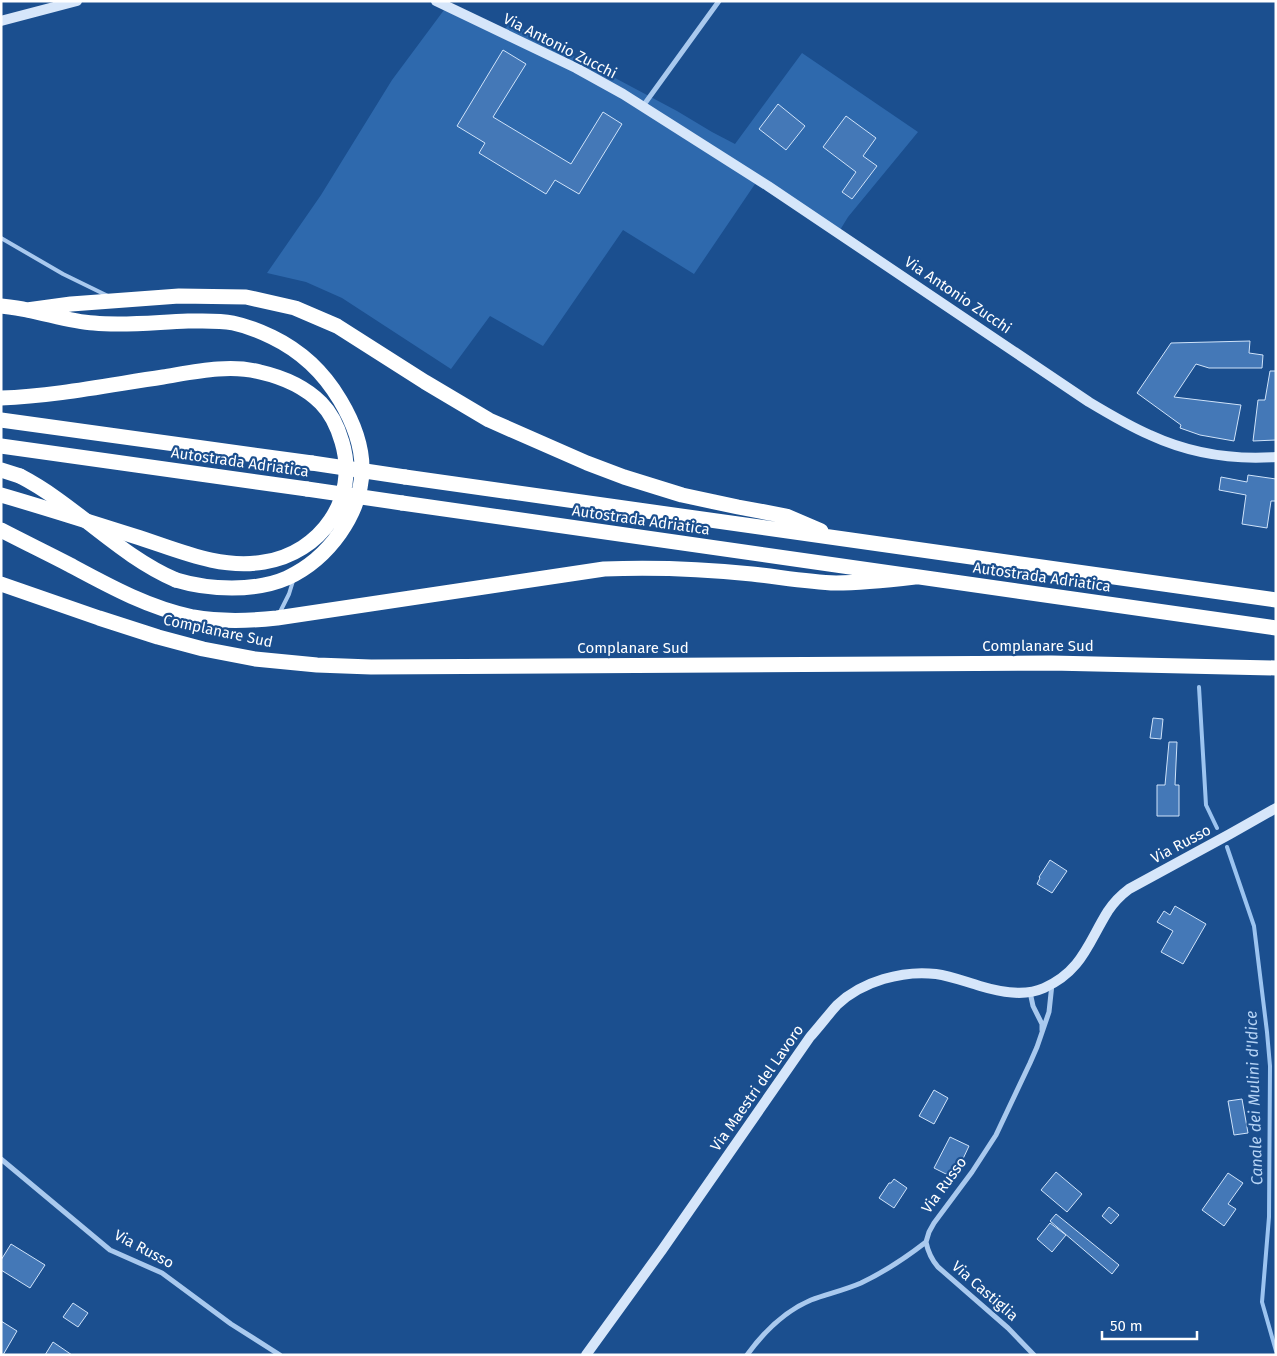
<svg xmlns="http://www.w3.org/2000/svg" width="1277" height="1356" font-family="'Fira Sans',sans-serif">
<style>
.green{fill:#2e69ad}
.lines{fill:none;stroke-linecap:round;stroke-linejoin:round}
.stream{stroke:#9cc4f0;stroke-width:4}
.building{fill:#4478b7;stroke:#cfe3fa}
.lane{stroke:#a9c9ee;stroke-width:4}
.street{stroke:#a9c9ee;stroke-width:5}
.secondary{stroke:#d6e6fa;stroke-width:10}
.highway{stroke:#fff;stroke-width:15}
.highway-bridge{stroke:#fff;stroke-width:15}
.labels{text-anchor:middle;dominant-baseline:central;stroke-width:4.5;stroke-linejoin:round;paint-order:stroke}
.street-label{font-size:15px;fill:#fff;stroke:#1b4f8f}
.water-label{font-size:16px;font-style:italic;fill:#b5d3f5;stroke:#1b4f8f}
</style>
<rect width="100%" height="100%" fill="#1b4f8f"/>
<!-- green -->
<path class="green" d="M444,10L501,35L510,22L677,111L712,132L735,144L802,53L918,132L848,217L837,235L755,184L694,274L623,230L543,346L490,316L451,369L342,298L306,282L267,273L321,195L392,80Z"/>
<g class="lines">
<!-- stream -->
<path class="stream" d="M1199,687L1206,805L1217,828
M1227,847L1254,926L1267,1032L1270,1066L1269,1217L1262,1302L1276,1351"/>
</g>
<!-- building -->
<path class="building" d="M503,50L526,64L493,117L571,164L603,112L622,124L579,194L555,180L546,194L479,153L485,143L457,126Z
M778,104L805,126L786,150L759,129Z
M846,116L876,138L863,156L877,166L852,199L842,192L856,172L823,147Z
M1250,341L1249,353L1263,355L1262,368H1209L1196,364L1174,397L1241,405L1234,441L1200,435L1180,428L1181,425L1137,393L1171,343Z
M1270,371H1276V440L1253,441L1258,400H1265Z
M1248,475L1276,479V501H1271L1267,528L1242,524L1246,495L1219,490L1221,477L1247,482Z
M1153,718L1163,719L1161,739L1150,738Z
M1169,742H1177L1175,785H1179V816H1157V785H1165Z
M1050,860L1067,871L1052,893L1037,884L1040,878L1039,877Z
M1175,906L1206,924L1183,964L1161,952L1173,931L1157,922L1164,911L1170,915Z
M934,1090L948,1098L934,1124L919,1116Z
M1242,1099L1248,1133L1234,1135L1228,1101Z
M950,1137L969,1146L954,1178L934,1168Z
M1056,1172L1082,1194L1067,1212L1041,1190Z
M1228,1173L1243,1183L1228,1204L1236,1209L1224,1226L1202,1210Z
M894,1179L907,1188L894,1208L879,1198L889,1183H891Z
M1109,1207L1119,1215L1111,1224L1102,1216Z
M1056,1214L1119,1265L1112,1274L1050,1221Z
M1050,1223L1066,1235L1052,1252L1037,1239Z
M11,1244L45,1265L30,1288L1,1270V1260Z
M73,1303L88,1313L78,1327L63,1317Z
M1,1321L17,1331L3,1355H1Z
M53,1342L72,1355H45Z"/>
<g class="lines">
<!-- lane -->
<path class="lane" d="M1,238L63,274L108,296
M279,614L289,594L293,581"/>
<!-- street -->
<path class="street" d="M643,106L719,1
M1030,992L1033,1006L1042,1024V1030
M1,1159L110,1250L162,1273L231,1324L280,1355
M926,1242C928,1252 931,1259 938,1267L1008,1328L1034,1355
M747,1355C763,1333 785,1311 811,1300C827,1294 845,1290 861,1283C882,1273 908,1256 926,1242L929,1232L934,1223L972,1172L996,1135L1030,1063L1037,1047L1049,1012L1052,984"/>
<!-- secondary -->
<path class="secondary" d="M436,1L576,68L623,94L768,186L1089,402C1109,414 1129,426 1150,435C1189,453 1233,460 1276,457
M1,21L77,1
M586,1355L662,1250L810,1037C819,1027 828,1015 837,1005C862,981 903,970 936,974C951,976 966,982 980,986C1000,992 1024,997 1044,988C1082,971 1088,943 1108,911C1114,902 1121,895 1129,889L1230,834L1276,808"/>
<!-- highway -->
<path class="highway" d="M1,306C10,307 19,308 27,310C49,314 71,322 94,323C125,326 157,322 188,321C203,321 218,320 233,323C247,326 260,331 272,337C301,351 324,373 340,400C352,420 362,444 362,468C362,514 328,559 287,578C255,592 209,590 176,580
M27,310L71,304L179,296L246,297L295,308L337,326L425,382L489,420L587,463L624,477L682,495L738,507L786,516L821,531
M1,398C55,396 109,385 163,377C194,372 229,364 260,372C282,377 305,387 321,403C332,414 338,428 342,442C359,499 321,553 264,562C219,570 176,549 134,536C90,522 46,508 1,495
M1,420L312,463
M1,446L307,489
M1,470L20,476
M405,477L1276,600
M402,503L1276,628
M1,530C24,542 47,553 70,565C109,586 149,608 193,617C221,622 249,621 277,618L604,569C654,567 703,569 752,574C780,577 808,582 836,583C862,583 889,580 915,577
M1,584L99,618L158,637L203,649L255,659L317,665L371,667L1051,663L1276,668"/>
<!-- highway-bridge -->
<path class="highway-bridge" d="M312,463L405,477
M20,476C76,505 118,555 176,580
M307,489L402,503"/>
</g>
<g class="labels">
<!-- street labels -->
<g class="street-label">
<text transform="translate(560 46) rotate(27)">Via Antonio Zucchi</text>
<text transform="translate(958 295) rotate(34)">Via Antonio Zucchi</text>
<text transform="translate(240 462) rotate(8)">Autostrada Adriatica</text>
<text transform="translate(641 520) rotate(8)">Autostrada Adriatica</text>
<text transform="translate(1042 577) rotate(8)">Autostrada Adriatica</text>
<text transform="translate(218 631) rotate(12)">Complanare Sud</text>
<text x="1038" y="646">Complanare Sud</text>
<text x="633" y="648">Complanare Sud</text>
<text transform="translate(1181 844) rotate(-28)">Via Russo</text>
<text transform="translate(757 1088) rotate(-55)">Via Maestri del Lavoro</text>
<text transform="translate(944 1185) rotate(-54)">Via Russo</text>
<text transform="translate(144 1249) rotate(28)">Via Russo</text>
<text transform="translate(985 1291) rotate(41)">Via Castiglia</text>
</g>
<!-- water labels -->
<g class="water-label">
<text transform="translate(1254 1098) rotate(-92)">Canale dei Mulini d'Idice</text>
</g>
</g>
<!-- border -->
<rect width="1277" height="1356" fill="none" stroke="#ffffff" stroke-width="5"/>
<!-- scale -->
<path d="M1102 1331v8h95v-8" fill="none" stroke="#ffffff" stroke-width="2.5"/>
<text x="1110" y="1331" font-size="15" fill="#ffffff" stroke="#1b4f8f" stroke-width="4" paint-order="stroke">50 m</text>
</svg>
